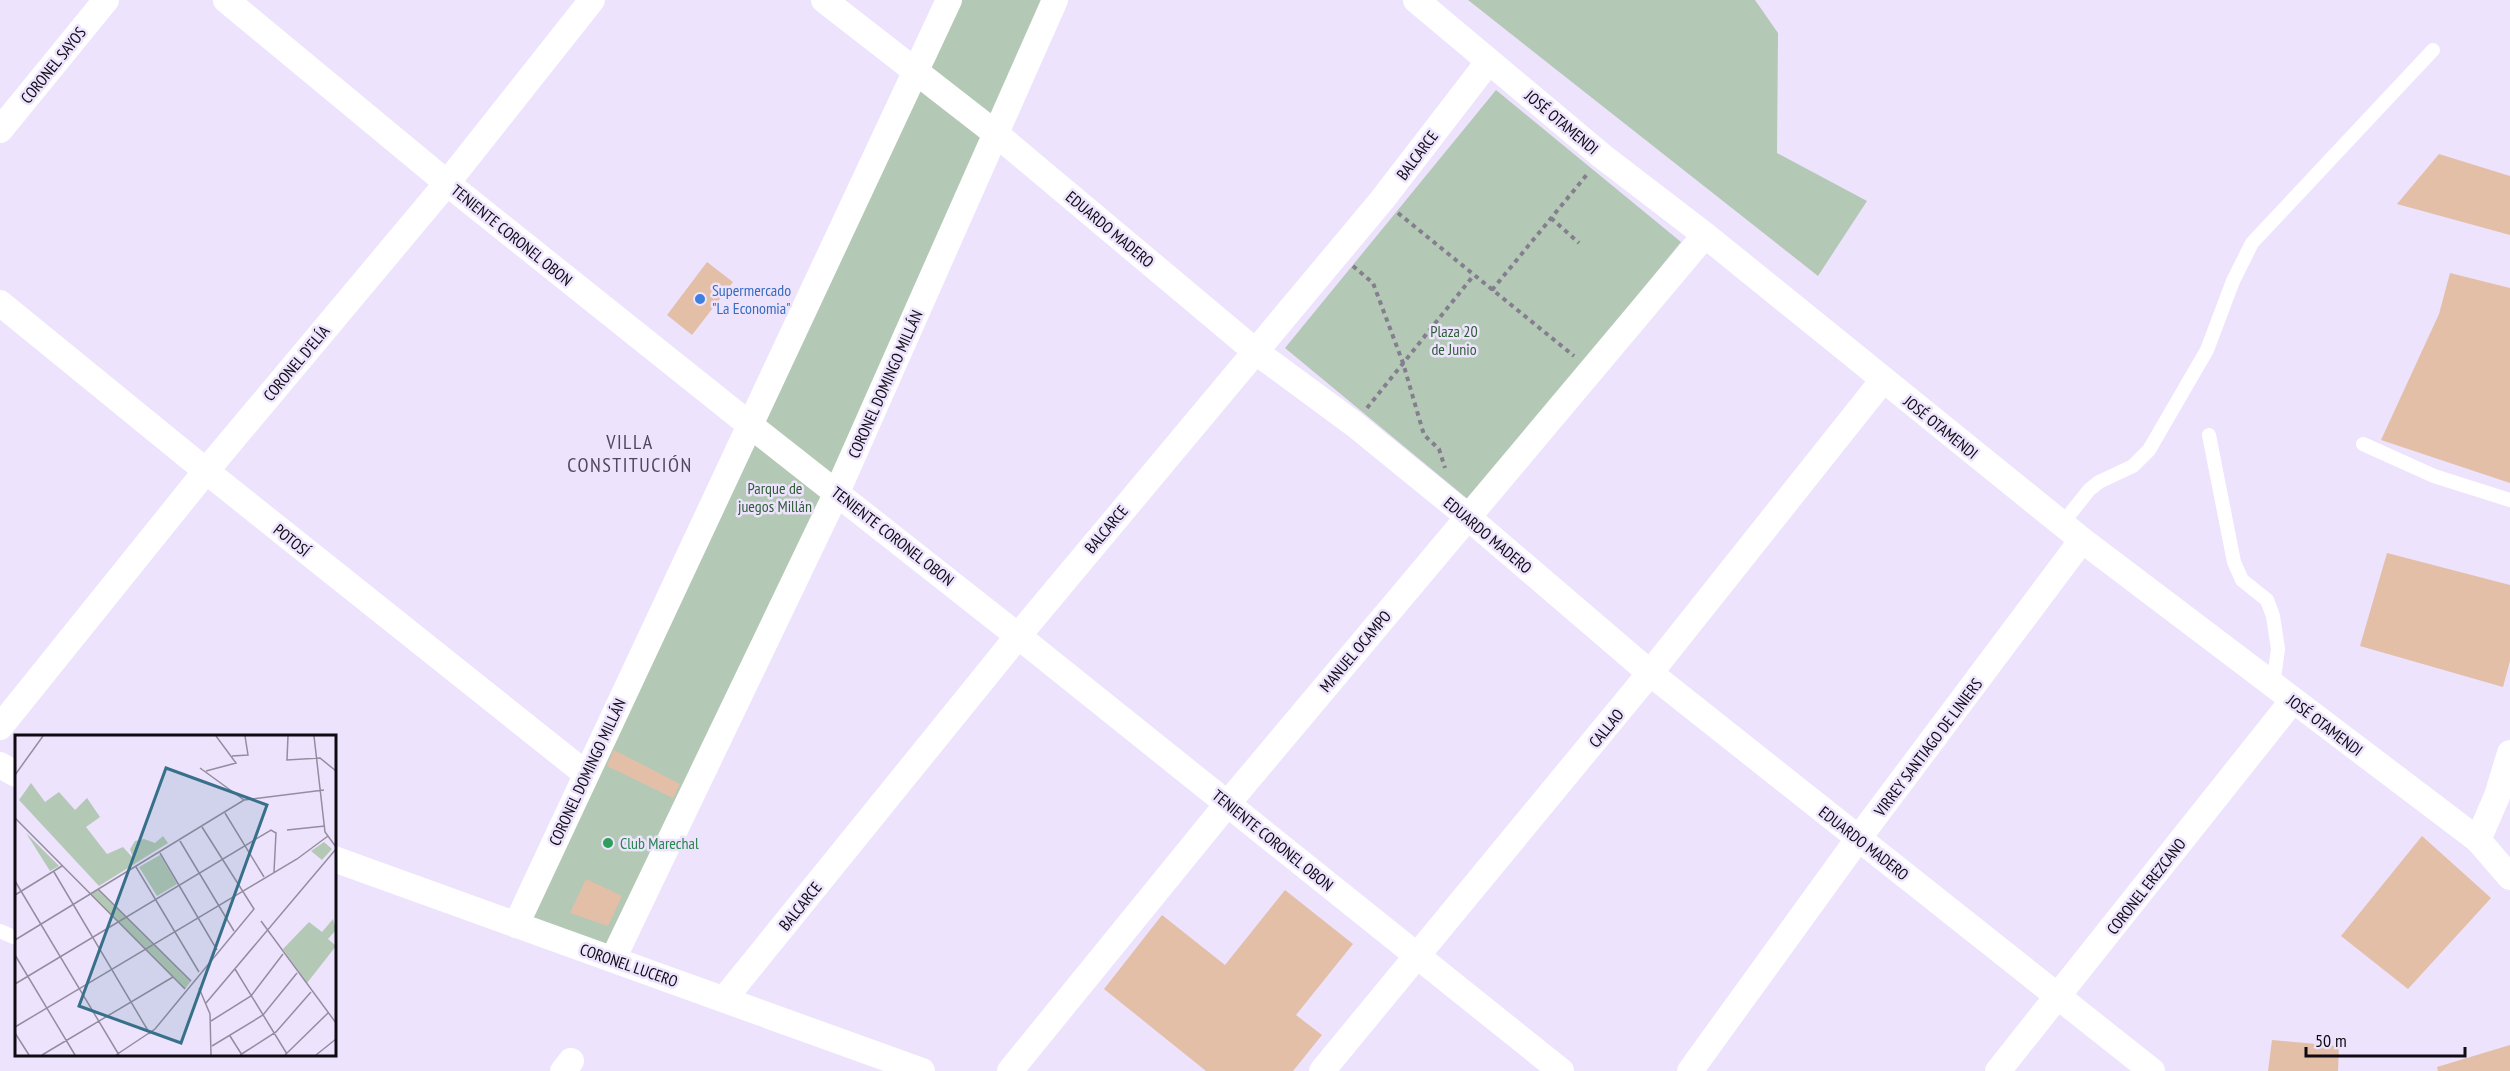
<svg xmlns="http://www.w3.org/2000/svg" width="2510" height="1071" font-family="'PT Sans Narrow',sans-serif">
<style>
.green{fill:#b4c8b6}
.building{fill:#e3bfa7}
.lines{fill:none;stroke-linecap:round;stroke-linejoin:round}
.path{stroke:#857e8f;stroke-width:4;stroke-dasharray:4.5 4.5;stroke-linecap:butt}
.lane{stroke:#fff;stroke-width:14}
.street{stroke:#fff;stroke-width:26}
.shop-dot{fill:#3f7fe0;stroke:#ede3fd;stroke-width:2}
.leisure-dot{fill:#2e9e5b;stroke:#ede3fd;stroke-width:2}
.labels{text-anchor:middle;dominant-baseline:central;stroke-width:5;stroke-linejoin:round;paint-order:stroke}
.street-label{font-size:16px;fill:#0e0b13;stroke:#ede3fd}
.shop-label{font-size:16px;fill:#366cbe;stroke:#ede3fd;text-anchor:start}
.park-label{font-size:16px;fill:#2e5e36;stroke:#ede3fd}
.leisure-label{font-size:16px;fill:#27864d;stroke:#ede3fd;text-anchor:start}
.quarter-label{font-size:20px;letter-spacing:1.5px;fill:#50485d;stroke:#ede3fd}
.inset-road{fill:none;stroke:#948d9f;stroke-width:1.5}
.view{fill:#38708a;fill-opacity:0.15;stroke:#38708a;stroke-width:3}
.inset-edge{fill:none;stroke:#0e0b13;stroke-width:3}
</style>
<rect width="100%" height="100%" fill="#ede3fd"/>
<!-- green -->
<path class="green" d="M949,0H1055L613,959L516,925Z
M1468,0H1755L1778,33L1777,153L1867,201L1818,276Z
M1496,90L1681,242L1470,501L1285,348Z"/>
<!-- building -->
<path class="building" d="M2439,154L2510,176V235L2397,204Z
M707,262L733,282L692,335L667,315Z
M2450,273L2510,288V483L2381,440L2439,314Z
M2387,553L2510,585V661L2503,687L2360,646Z
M614,750L680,784L673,798L607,766Z
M2422,836L2491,898L2408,989L2341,936Z
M586,879L622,896L608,926L570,913Z
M1285,890L1353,944L1296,1015L1322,1035L1293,1071H1206L1104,989L1162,915L1225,965Z
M2272,1040L2339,1046L2338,1071H2268Z
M2510,1045V1071H2438L2437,1067Z"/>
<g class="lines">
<!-- path -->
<path class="path" d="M1398,213L1574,356
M1551,218L1579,243
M1353,266L1373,283L1403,363L1424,435L1439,449L1445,468
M1492,290L1589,172
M1367,408L1474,275"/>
<!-- lane -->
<path class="lane" d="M2209,435L2234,562L2242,580L2267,600L2273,616L2278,649L2273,685
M2363,444L2434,476L2510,500
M2062,524L2089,490L2099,482L2133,466L2149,450L2207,350L2233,281L2252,243L2433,50
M0,931L16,938"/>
<!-- street -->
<path class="street" d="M226,0L447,183L750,425L1018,636L1561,1071
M824,0L995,133L1255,351L1354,424L1456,507L1650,673L2152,1071
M1416,0L1602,156L1705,235L2082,540L2478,840L2510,877
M0,130L106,0
M0,303L206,471L586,774
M0,727L206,471L447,183L592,0
M0,765L16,774
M2478,840L2497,796L2510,753
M334,859L922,1071
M516,925L949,0
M613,959L837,492L1055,0
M725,998L1018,636L1382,200L1489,61
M563,1071L571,1061
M1010,1071L1228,803L1705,235
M1322,1071L1650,673L1883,380
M1690,1071L1858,839L2082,540
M1998,1071L2293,700"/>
</g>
<!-- markers -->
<circle class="shop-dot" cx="700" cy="299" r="6"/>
<circle class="leisure-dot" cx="608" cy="843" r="6"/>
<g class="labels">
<!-- street labels -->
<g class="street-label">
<text transform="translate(53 65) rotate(-51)">CORONEL SAYOS</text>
<text transform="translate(1562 122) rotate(40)">JOSÉ OTAMENDI</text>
<text transform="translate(1417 155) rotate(-53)">BALCARCE</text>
<text transform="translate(1110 229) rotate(40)">EDUARDO MADERO</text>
<text transform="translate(512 235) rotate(39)">TENIENTE CORONEL OBON</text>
<text transform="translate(296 363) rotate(-50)">CORONEL D'ELÍA</text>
<text transform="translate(885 384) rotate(-66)">CORONEL DOMINGO MILLÁN</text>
<text transform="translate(1941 427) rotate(39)">JOSÉ OTAMENDI</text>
<text transform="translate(1106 529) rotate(-50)">BALCARCE</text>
<text transform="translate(1488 535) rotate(40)">EDUARDO MADERO</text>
<text transform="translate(893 536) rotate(38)">TENIENTE CORONEL OBON</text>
<text transform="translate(292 540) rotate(39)">POTOSÍ</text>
<text transform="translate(1355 651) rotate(-50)">MANUEL OCAMPO</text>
<text transform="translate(2325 725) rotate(37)">JOSÉ OTAMENDI</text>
<text transform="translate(1606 728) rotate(-51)">CALLAO</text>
<text transform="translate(1928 747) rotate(-53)">VIRREY SANTIAGO DE LINIERS</text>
<text transform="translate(587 772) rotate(-65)">CORONEL DOMINGO MILLÁN</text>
<text transform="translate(1273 840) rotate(39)">TENIENTE CORONEL OBON</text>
<text transform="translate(1864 843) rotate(38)">EDUARDO MADERO</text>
<text transform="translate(2146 886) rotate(-52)">CORONEL EREZCANO</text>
<text transform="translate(800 906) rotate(-51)">BALCARCE</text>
<text transform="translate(629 965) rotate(19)">CORONEL LUCERO</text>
</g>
<!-- shop labels -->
<g class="shop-label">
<text x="712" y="290">Supermercado<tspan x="712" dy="18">"La Economia"</tspan></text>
</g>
<!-- park labels -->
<g class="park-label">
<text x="1454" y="331">Plaza 20<tspan x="1454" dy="18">de Junio</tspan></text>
<text x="775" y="488">Parque de<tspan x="775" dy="18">juegos Millán</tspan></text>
</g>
<!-- leisure labels -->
<g class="leisure-label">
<text x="620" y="843">Club Marechal</text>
</g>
<!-- quarter labels -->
<g class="quarter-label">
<text x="630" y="442">VILLA<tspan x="630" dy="23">CONSTITUCIÓN</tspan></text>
</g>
</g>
<!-- overview -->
<g transform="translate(15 735)">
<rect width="321" height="321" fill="#ede3fd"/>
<path d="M16,48L30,67L44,57L60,75L72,63L85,82L71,92L92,119L108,112L118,123L115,114L120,106L129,104L140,108L148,101L153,108L84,151L4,65ZM11,98L44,131L35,136ZM309,107L317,114L307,125L296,116ZM145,120L162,149L142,161L124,132ZM83,154L176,246L170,254L75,159ZM318,184L321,195L313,204L321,211L292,248L268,214L294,187L307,197Z" fill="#b4c8b6"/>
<path class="inset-road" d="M273,1L272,25L305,23L321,36M299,1L310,97L321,112M217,21L233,20L230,1M185,33L229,65M191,36L221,28L201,1M0,40L28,1M210,78L249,142M0,83L170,254M272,95L310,91M165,106L219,196M145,118L202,215M121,132L184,237M39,137L135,299M0,146L104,320M83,154L176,246M0,160L47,131M246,186L321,288M0,205L229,65L309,55M0,220L60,320M220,234L272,319M0,249L256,95L261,98L259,137M184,253L195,279L196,320M191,268L321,114M196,286L236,261L268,219M0,292L282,124L313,101M0,298L14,320M215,301L227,320M197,311L248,280L282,238M27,320L158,242M101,320L140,294L239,174L187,92M225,320L261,297L296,257M270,320L313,278M301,320L321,304"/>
<path class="view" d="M151,33L252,70L166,308L64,271Z"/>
<rect width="321" height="321" class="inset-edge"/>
</g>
<!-- scale -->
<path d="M2306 1047v9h159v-9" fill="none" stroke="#0e0b13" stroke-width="3"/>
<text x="2315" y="1047" font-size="18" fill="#0e0b13" stroke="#ede3fd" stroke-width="4.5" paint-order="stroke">50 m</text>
</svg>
